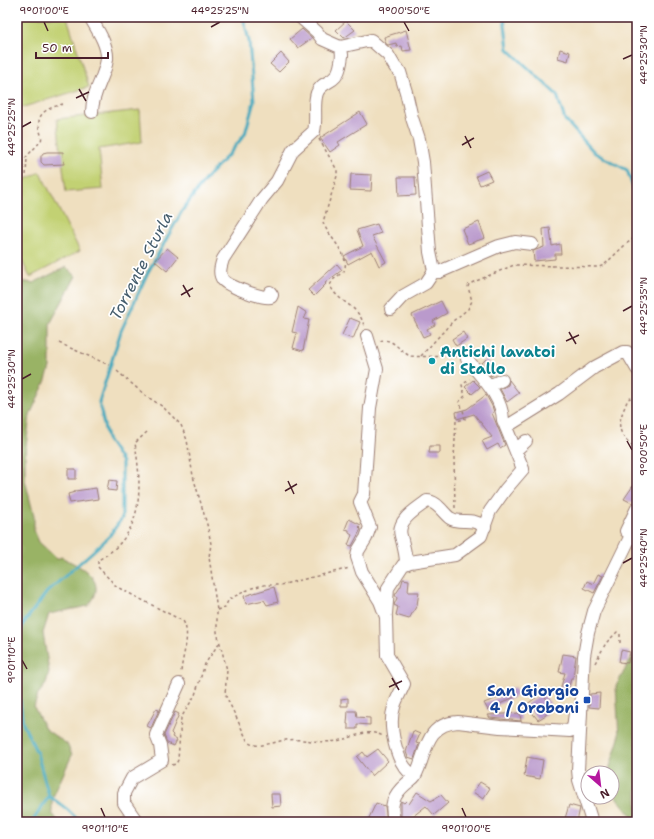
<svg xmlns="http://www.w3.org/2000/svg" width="654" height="839" font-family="'Shantell Sans',sans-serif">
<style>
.green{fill:#c2d173;stroke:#86784f}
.forest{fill:#99b365;stroke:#726948}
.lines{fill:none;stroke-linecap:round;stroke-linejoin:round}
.stream{stroke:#3ea8be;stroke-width:3}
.building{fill:#ba9acc}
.minor-casing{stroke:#9c7f75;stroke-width:14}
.path{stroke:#9c7f75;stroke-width:1.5;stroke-dasharray:3 3;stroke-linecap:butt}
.minor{stroke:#fff;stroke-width:12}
.ticks{fill:none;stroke:#4a1f2b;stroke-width:1.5}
.culture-dot{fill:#0f9aa8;stroke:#fff;stroke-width:1.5}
.transit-dot{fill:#1a4fb4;stroke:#fff;stroke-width:1.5}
.labels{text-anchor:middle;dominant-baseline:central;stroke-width:3.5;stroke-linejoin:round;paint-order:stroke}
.culture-label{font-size:15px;font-weight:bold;fill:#0d838f;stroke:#fff;text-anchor:start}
.transit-label{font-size:15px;font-weight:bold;fill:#164399;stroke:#fff;text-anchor:end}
.water-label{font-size:16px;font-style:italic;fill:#455d6d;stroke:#fff}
.neatline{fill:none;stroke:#4a1f2b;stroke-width:1.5}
.ticks-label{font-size:10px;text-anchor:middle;fill:#4a1f2b}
</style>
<rect width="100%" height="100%" fill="#fff"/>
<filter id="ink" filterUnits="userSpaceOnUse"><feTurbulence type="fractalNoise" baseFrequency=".025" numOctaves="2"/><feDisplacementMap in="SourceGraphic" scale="8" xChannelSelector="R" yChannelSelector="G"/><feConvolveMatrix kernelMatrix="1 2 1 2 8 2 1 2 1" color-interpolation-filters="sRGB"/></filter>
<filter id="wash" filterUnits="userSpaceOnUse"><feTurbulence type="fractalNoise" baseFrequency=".012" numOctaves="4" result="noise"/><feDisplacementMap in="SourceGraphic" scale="16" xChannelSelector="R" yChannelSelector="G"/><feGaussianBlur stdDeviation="0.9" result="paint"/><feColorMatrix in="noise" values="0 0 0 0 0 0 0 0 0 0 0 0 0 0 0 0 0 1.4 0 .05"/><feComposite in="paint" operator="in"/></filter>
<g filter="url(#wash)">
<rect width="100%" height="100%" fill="#efdfbf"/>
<!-- green -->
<path class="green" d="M17,17H67L89,87L17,109Z
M140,110L142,142L99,149L103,189L66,192L57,119Z
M40,172L80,251L30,277L17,251V184Z"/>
<!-- forest -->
<path class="forest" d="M66,267L76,276L50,324V367L46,380L30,415L25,454V480L34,516V530L39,542L57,559L61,557C75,564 102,575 95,595C94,599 90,603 88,606L49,614L43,633L49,671L46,684L38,694L34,707L45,729L67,744L72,755L52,799V813L59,822H17V277L20,281L33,283Z
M637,648V822L612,792V773H608L619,738L616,686Z"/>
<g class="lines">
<!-- stream -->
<path class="stream" d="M504,17L508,49L557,95L565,120L595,153L627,170L637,199
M17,645L23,624L47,592L108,538L122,518V462L107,439L99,402L121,331L148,272L182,211L207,177L229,154L245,134L254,101L249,41L243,17
M17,679L23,724L37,753L49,796L32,822
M49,796L68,810L80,822"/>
</g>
<g id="blocks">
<!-- building -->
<path class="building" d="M346,21L355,30L344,38L336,30Z
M302,29L312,38L298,48L290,39Z
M406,30L411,50L403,51L402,46L397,47L396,43L388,45L386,44L384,37Z
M560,49L570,52L568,61L558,58Z
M281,53L289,62L279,72L270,64Z
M360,112L367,124L338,142L340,145L330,152L320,138Z
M47,152H63L64,164L44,165L41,162V156L43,153Z
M487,171L492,180L480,185L476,176Z
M351,174L372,175L371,191L350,190Z
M398,177H415L416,195L399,196Z
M479,222L485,238L468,244L462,229Z
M377,224L381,233L372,236L386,262L379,266L372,251L348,264L344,256L363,246L357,230Z
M550,228L552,246L560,244L561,254H555V259L534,261L533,251L544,247L543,229Z
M167,248L178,257L167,271L155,261Z
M337,264L342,270L325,283L326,284L314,296L308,290Z
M441,301L447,313L433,321L435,325L427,329L430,334L423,337L412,315Z
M298,307L307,313L304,319L309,320L303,351L293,348L297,333L292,332Z
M350,318L360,322L353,339L342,335Z
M463,332L467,339L456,346L452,339Z
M486,359L496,372L491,376L481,364Z
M473,380L480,387L472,394L465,387Z
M509,380L519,393L507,402L500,389L508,385Z
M486,395L492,406L494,412L492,413L505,445L500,448L498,444L487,450L482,441L492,437L474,414L457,419L456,412L467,409Z
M430,446H440V453H429Z
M68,469H76V479H68Z
M109,480L117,481L116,491L107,490Z
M637,480V501L632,503L624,499Z
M96,488L98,499L70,503L68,494L75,492V491Z
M349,519L361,525L359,527L361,529L352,546L348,545L352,535L349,533V530L345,529Z
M598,574L603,576L594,593L584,588L587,581L593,584Z
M403,579L409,580L408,592H419L417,605L409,619L396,615L398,607L394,605L397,598L395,595L401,586Z
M274,587L278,602L267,605L264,600L246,604L244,596Z
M621,650L630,652L628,663L619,662Z
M563,654L576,656L573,678H571L568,692L560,690L565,673L559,672Z
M514,687L518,695L488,710L484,703L505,695L504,693Z
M542,693L550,703L546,715L538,720L526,705Z
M600,693L599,708L589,707L590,694Z
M348,698V706H341V699Z
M156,709L159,710L151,728L147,726Z
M348,711H356L357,717L370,718V725L357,724V729H348V724H347Z
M175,712L179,714L171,733L173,735L172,737L177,740L174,746L167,743L164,735Z
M520,713L521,721L490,718L488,715Z
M413,731L420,734L416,743L419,744L414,759L408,757L406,752Z
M378,749L388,761L372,776L357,757L363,752L367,757Z
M527,757L543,760L540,779L524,776Z
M480,782L490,788L483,799L473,792Z
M417,792L431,801L441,795L448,803L434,815L426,806L407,821L401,817V801L404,803L406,801L409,804Z
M271,794H280L281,806L272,807Z
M376,803L385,806L387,822L368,820Z
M569,805L580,808L577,822H564Z"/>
</g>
</g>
<g filter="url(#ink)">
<use href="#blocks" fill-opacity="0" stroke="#9c7f75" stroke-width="1"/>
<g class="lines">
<!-- minor casing -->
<g class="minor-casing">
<path id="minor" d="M90,17C97,29 108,45 107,59C105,78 92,91 92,112
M340,47L371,40L388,55L395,67L400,72L406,92L412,118L419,139L423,162L430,252L434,271L426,283L403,296L391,309
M434,271L439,272L499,246L515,242L532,244
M270,292L272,295L271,297C265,300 228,286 223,280C218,273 221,266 223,259L262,199L277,181L293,150L314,131C317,119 313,104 317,93C323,78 337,87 341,62C342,57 343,52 340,47L322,39L317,32L300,17
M367,336L377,369L370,408L364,494L360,502L370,527L366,538L358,551L357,557L362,572L380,601L386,617L387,655L404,684C401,692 396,699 394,707C388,725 396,764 412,774L416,772
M489,386L502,380
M506,427L559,394L595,367L623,352H627L637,369
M516,450L526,441
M626,531L637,508
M406,563C406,553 403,545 401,536C396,520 417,509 427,501C437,501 443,513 450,518C460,525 470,516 485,527
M386,614L388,588L403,565L410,562L455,555L481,536L490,511L505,490L523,469L503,420C502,396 481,377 467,359
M137,822L124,803V793L132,778L162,760L160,745L156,735L179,684
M395,822C389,806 393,795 406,784C409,781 413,779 415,776C427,754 424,724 458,722L500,727L570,731L573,728L575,713
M592,822L579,780L578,770L584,656L588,633L594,611L637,523"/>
</g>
<!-- path -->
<path class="path" d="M319,139L337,170V176L323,222C328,237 351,255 344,271L334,279L330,285C337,303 359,304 364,326
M17,167L41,141C43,135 39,132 39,126C37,111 52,107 63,104
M26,175L27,157
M380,341C393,337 399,351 410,356C414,357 448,356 457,357
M59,343L109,365
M421,356L453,321L468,309L472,301L468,287L469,284L514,265L599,267L604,265L626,244L637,236
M117,371L145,395L163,407L181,425L187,440L193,476L208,528L211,544L209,557L217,610V632L227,670L225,694L248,742C256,750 276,741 286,740C303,738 319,744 336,741C352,739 366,727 383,736
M637,396L628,399C618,424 613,430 637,450
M147,432L135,443C142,488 145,535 98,560V567L117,587L183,621C192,635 181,658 181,674
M455,508L454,458L456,421L465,419L463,410L459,402L465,396L462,385L470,379
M217,610L225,607L229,599L252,588L263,585H280L350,568
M595,663L606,643L617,632L620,634V644
M172,765L176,764L178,760L181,718L195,695L205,664L219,643"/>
<!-- minor -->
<use href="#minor" class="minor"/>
</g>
</g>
<!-- ticks -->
<path class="ticks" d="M44,22L48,31M404,22L409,31M211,27L220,22M623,59L632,55M79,89L86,101M76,98L89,92M22,127L31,122M465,136L471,148M462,145L474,138M183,285L190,297M181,295L193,288M623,311L632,306M569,332L576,344M566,341L579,335M22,379L31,374M627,441L632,450M288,481L294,494M285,491L297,484M623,563L632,558M22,660L27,669M392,678L399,690M389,687L402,681M101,808L105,817M462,808L466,817"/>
<!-- markers -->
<circle class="culture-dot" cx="432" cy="361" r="4"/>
<rect class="transit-dot" x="583" y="696" width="8" height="8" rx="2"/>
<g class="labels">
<!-- culture labels -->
<g class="culture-label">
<text x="440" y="352">Antichi lavatoi<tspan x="440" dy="17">di Stallo</tspan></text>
</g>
<!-- transit labels -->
<g class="transit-label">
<text x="579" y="691">San Giorgio<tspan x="579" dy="17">4 / Oroboni</tspan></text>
</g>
<!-- water labels -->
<g class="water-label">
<text transform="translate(141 266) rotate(-63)">Torrente Sturla</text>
</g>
</g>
<!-- margin -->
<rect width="654" height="839" fill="none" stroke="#fff" stroke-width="44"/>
<!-- north arrow -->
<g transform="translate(600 785) rotate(152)"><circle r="19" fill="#ffffff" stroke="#b7a5aa"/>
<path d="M0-3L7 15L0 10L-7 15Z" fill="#b5179e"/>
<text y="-6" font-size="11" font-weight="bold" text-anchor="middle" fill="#4a1f2b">N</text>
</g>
<!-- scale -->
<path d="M36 52v6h72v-6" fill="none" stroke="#4a1f2b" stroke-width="2"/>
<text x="42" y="52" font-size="12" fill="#4a1f2b" stroke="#ffffff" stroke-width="3" paint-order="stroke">50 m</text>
<rect x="22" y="22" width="610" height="795" class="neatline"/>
<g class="ticks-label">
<text x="44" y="14">9°01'00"E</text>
<text x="220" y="14">44°25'25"N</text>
<text x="404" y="14">9°00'50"E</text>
<text transform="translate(643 55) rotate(-90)" y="4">44°25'30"N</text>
<text transform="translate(11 127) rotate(-90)" y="4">44°25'25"N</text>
<text transform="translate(643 306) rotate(-90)" y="4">44°25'35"N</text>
<text transform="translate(11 379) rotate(-90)" y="4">44°25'30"N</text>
<text transform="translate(643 450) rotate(-90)" y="4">9°00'50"E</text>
<text transform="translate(643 558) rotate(-90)" y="4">44°25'40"N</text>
<text transform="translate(11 660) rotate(-90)" y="4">9°01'10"E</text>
<text x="105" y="832">9°01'10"E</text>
<text x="466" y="832">9°01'00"E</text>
</g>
</svg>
